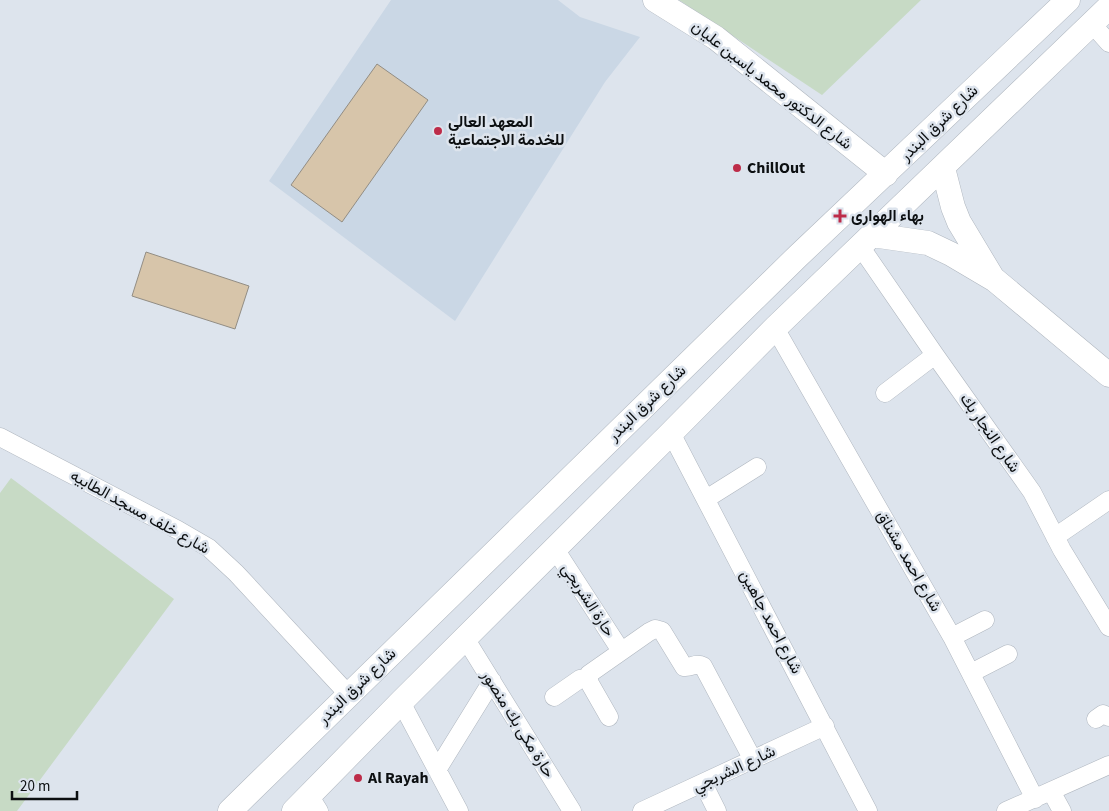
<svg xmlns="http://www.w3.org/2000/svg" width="1109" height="811" font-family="'Source Sans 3',Vazirmatn,sans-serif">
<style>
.built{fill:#cad7e5}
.green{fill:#c7dac5}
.building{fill:#d7c5aa;stroke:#928d84}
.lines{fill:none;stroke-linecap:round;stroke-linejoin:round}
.street-casing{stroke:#afb6bf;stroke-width:19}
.secondary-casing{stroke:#afb6bf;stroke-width:25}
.street{stroke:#fff;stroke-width:18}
.secondary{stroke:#fff;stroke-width:24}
.poi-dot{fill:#bd2c49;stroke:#dde4ed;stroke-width:2}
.labels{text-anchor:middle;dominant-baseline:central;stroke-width:5;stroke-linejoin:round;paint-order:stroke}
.street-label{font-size:16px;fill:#0c0f11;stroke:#dde4ed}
.poi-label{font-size:16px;font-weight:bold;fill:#0c0f11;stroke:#dde4ed;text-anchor:start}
</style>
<rect width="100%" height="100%" fill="#dde4ed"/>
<!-- built -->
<path class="built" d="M391,0H558L580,17L640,37L605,82L455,321L269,181Z"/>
<!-- green -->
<path class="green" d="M679,0H921L822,95Z
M11,478L174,599L17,811H0V493Z"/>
<!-- building -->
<path class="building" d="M377,64L428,100L342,222L291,185Z
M146,252L249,286L235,329L132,296Z"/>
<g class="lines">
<!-- street casing -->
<g class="street-casing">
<path id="street" d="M1092,24L1109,43
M860,246L935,355L1032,492L1062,550L1109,627
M775,328L952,637L1035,799
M885,393L935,355
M671,433L868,811
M0,437L178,530L209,548L236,573L348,694
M706,499L757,467
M1055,537L1109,500
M555,549L621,651
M952,637L985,620
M465,638L572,811
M971,673L1008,654
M554,697L580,679L587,678
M401,702L459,811
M609,717L589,682V674L649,632L655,629L662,631L684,667C692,668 695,662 703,666L753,760
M1096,719L1103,714L1109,717
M437,770L492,681
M703,783L717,811
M1051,791L1062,811
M309,795L319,811
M642,811L825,726
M1006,811L1109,765"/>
</g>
<!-- secondary casing -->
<g class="secondary-casing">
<path id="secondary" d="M655,0L716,38L886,174
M943,168L953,207L959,222L992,277
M872,235L928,243L951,254L995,280L1109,375
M230,811L798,256L1068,0
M294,811L401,702L671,433L775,328L1109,7"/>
</g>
<!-- street -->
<use href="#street" class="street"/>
<!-- secondary -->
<use href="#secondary" class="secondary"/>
</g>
<!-- markers -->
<g class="poi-dot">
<circle cx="438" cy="131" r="5"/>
<circle cx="737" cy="168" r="5"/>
<path d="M837.5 208.5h5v5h5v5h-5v5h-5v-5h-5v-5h5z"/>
<circle cx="358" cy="778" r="5"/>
</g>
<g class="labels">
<!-- street labels -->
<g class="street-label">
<text transform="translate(772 85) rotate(38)">شارع الدكتور محمد ياسين عليان</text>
<text transform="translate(939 123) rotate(-44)">شارع شرق البندر</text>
<text transform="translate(647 403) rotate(-44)">شارع شرق البندر</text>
<text transform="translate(990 433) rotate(55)">شارع النجار بك</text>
<text transform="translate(140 512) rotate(29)">شارع خلف مسجد الطابيه</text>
<text transform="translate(909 561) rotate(60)">شارع احمد مشناق</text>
<text transform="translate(588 600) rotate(57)">حارة الشربجي</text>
<text transform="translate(771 622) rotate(62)">شارع احمد جاهين</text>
<text transform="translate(357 686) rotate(-44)">شارع شرق البندر</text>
<text transform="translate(518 724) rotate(58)">حارة مكى بك منصور</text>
<text transform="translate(734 769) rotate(-25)">شارع الشربجي</text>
</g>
<!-- poi labels -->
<g class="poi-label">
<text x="448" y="122">المعهد العالى<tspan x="448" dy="18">للخدمة الاجتماعية</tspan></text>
<text x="747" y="168">ChillOut</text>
<text x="851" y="216">بهاء الهوارى</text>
<text x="368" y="778">Al Rayah</text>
</g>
</g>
<!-- scale -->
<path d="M12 791v8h65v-8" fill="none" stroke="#0c0f11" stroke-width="2.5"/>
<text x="20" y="791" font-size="15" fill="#0c0f11" stroke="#dde4ed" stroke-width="4" paint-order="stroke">20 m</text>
</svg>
